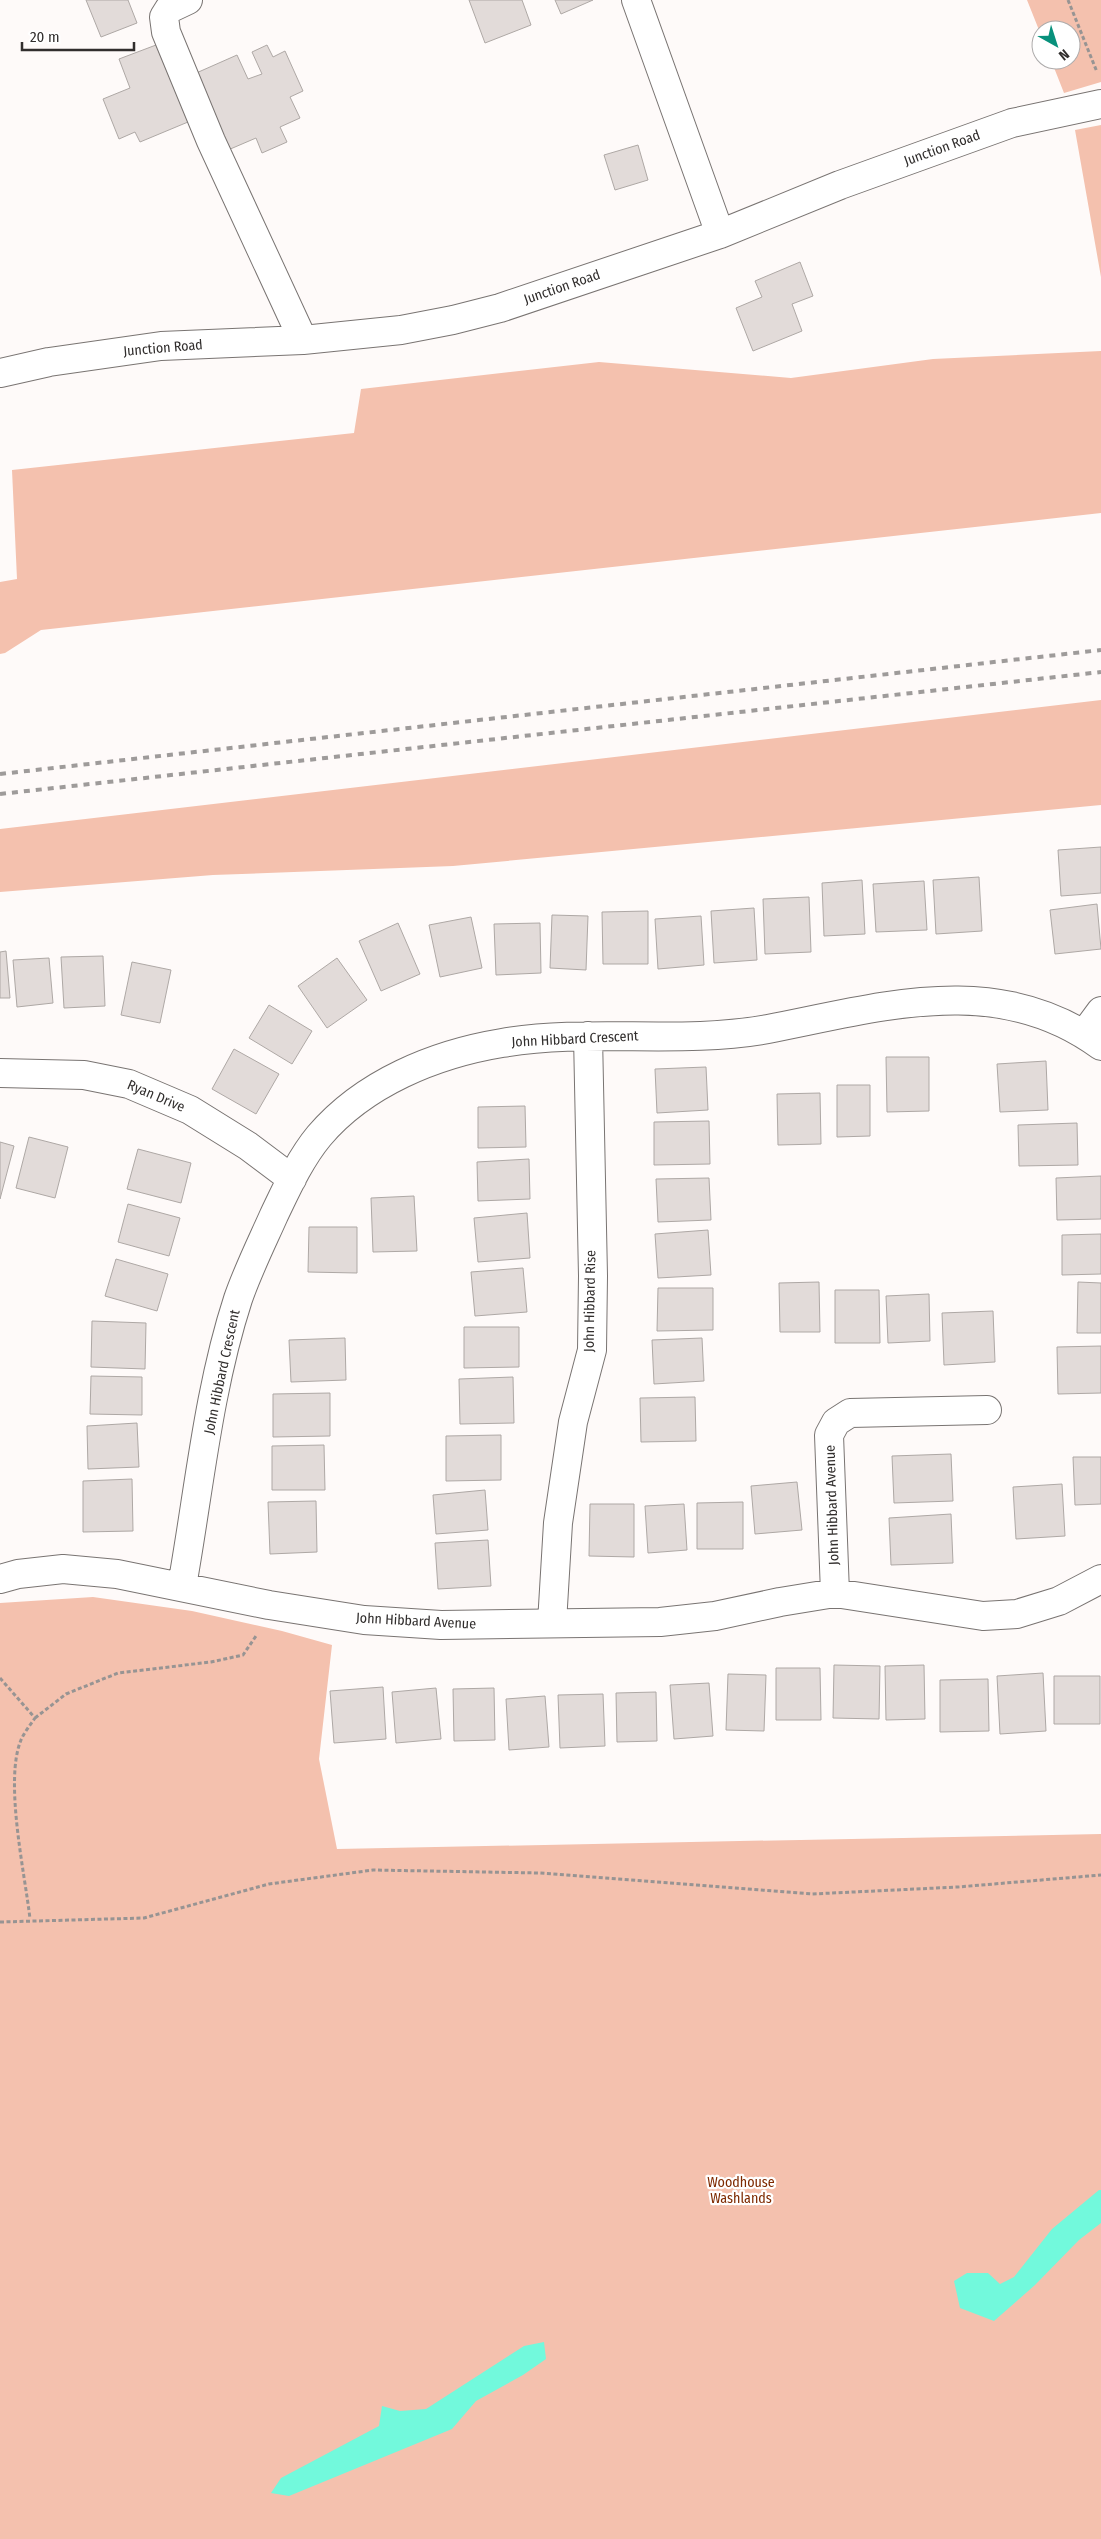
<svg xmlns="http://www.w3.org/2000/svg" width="1101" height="2539" font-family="'Fira Sans Condensed',sans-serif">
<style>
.green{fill:#f4c1ae}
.water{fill:#72f9dc}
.building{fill:#e2dbd9;stroke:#aea8a5}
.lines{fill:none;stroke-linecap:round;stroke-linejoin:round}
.minor-casing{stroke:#797472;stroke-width:30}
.path{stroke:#979493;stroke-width:3;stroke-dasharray:4 2.5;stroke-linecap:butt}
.minor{stroke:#fff;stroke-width:28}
.rail{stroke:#9e9b9a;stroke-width:4;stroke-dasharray:6 6;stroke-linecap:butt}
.labels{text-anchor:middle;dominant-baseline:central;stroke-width:4.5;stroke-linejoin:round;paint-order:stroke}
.street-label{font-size:14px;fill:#312e2d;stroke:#fff}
.park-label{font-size:14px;fill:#7e2a00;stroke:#fff}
</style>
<rect width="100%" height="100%" fill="#fefaf9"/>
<!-- green -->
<path class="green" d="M1027,0H1101V82L1064,93L1051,60H1071V30H1041V35Z
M1101,125V277L1075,130Z
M1101,351V513L41,630L5,653L0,654V582L17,579L12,470L354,433L361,389L599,362L791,378L933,359Z
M1101,700V805L453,866L213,875L0,892V829Z
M93,1597L192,1611L282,1631L332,1645L319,1759L337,1849L1101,1834V2539H0V1603Z"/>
<!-- water -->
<path class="water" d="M1099,2190H1101V2223L1079,2240L1035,2285L994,2321L960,2308L954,2281L967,2273H988L1000,2284L1014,2277L1052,2229Z
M544,2342L546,2359L523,2375L476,2401L452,2429L289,2496L271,2493L281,2478L379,2426L382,2406L400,2411L426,2409L524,2346Z"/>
<!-- building -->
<path class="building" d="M86,0H128L137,23L101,37Z
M469,0H522L531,25L485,43Z
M555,0H593L561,14Z
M156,45L188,122L140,142L135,132L119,139L103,99L130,88L119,59Z
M267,45L273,57L285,51L303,91L290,97L300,118L280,127L287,142L262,153L256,138L228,150L194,74L237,55L248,79L262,74L252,52Z
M638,145L648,180L615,190L604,155Z
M800,262L813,296L792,304L802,331L753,351L736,308L762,297L755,281Z
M1101,847V893L1061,896L1058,850Z
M979,877L982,931L936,934L933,880Z
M862,880L865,934L824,936L822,883Z
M924,881L927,930L876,932L873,884Z
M809,897L811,952L765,954L763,899Z
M1097,904L1101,949L1055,954L1050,910Z
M754,908L757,960L714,963L711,911Z
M648,911V964H603L602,912Z
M552,915L588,916L586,970L550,968Z
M701,916L704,965L658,969L655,919Z
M471,917L482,968L440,977L429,925Z
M398,923L420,974L381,991L359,941Z
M540,923L541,973L496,975L494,924Z
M6,951L10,998H0V952Z
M103,956L105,1006L64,1008L61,957Z
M49,958L53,1003L17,1007L13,960Z
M337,958L367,1000L327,1028L298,986Z
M132,962L171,970L160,1023L121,1015Z
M269,1005L312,1031L292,1064L249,1038Z
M234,1049L279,1074L256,1114L212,1089Z
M886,1057H929V1111L887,1112Z
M1046,1061L1048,1110L1000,1112L997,1064Z
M706,1067L708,1110L657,1113L655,1069Z
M837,1085H870V1136L837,1137Z
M820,1093L821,1144L778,1145L777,1094Z
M525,1106L526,1147L478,1148V1107Z
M709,1121L710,1164L654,1165V1122Z
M1077,1123L1078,1165L1019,1166L1018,1125Z
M29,1137L68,1147L55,1198L16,1188Z
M0,1142L14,1146L0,1199Z
M138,1149L191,1163L181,1203L127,1189Z
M529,1159L530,1199L478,1201L477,1162Z
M1101,1176V1219L1057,1220L1056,1178Z
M709,1178L711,1220L658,1222L656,1179Z
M414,1196L417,1251L373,1252L371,1198Z
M128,1204L180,1218L169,1256L118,1242Z
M527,1213L530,1258L478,1262L474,1218Z
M309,1227H357V1273L308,1272Z
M708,1230L711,1275L658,1278L655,1234Z
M1101,1234V1274L1062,1275V1235Z
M116,1259L168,1274L157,1311L105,1296Z
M523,1268L527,1312L475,1316L471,1272Z
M819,1282L820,1332H780L779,1283Z
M1078,1282L1101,1283V1333H1077Z
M658,1288H713V1330L657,1331Z
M835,1290H879L880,1343H835Z
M929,1294L930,1341L888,1343L886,1296Z
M993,1311L995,1362L944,1365L942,1313Z
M92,1321L146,1323L145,1369L91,1367Z
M464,1327H519V1367L464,1368Z
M345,1338L346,1380L291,1382L289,1340Z
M702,1338L704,1381L654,1384L652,1340Z
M1101,1346V1393L1058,1394L1057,1347Z
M91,1376L142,1377V1415L90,1414Z
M513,1377L514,1423L460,1424L459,1379Z
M330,1393V1436L273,1437V1394Z
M695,1397L696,1441L641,1442L640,1398Z
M137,1423L139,1467L88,1469L87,1426Z
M501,1435V1480L446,1481V1436Z
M324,1445L325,1490H272V1446Z
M951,1454L953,1501L894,1503L892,1456Z
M1073,1457H1101V1504L1075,1505Z
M132,1479L133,1531L83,1532V1481Z
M797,1482L802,1530L755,1534L751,1486Z
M1062,1484L1065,1536L1016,1539L1013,1487Z
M485,1490L488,1530L436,1534L433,1495Z
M316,1501L317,1552L270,1554L268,1502Z
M743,1502V1549H697V1503Z
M590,1504H634V1557L589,1556Z
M684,1504L687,1550L648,1553L645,1506Z
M951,1514L953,1563L891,1565L889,1518Z
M488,1540L491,1586L438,1589L435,1543Z
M834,1665L880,1666L879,1719L833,1718Z
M924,1665L925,1719L886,1720L885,1666Z
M776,1668H820L821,1720H776Z
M1043,1673L1046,1731L1000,1734L997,1676Z
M728,1674L766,1675L764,1731L726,1730Z
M1054,1676H1100V1724H1054Z
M988,1679L989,1731L940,1732V1680Z
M709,1683L713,1736L674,1739L670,1685Z
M383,1687L386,1739L334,1743L330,1691Z
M436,1688L441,1739L396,1743L392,1692Z
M494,1688L495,1740L454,1741L453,1689Z
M656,1692L657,1741L617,1742L616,1693Z
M603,1694L605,1746L560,1748L558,1695Z
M545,1696L549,1747L509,1750L506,1699Z"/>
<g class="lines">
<!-- minor casing -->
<g class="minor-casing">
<path id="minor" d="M188,0L169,9L164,17L166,32L211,141L303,340
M636,0L720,234
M0,373L49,362L161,346L303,340L401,330L453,320L500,308L720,234L840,185L1012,123L1101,104
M1084,1034L1101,1011
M0,1073L84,1075L129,1084L190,1110L248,1146L292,1179
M0,1579L18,1574L63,1569L117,1574L269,1605L364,1620L441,1625L660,1622L715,1616L780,1602L835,1593L983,1616L1017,1614L1059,1601L1101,1579
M182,1586C199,1491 208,1391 238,1299C248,1270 262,1242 274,1215C287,1188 300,1159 319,1136C364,1083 435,1054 502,1043C590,1028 680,1045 768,1029C882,1007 998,970 1101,1046
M835,1593L829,1435L836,1422L850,1413L987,1410
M552,1623L558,1523L573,1422L592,1350L593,1276L588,1036"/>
</g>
<!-- path -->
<path class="path" d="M1068,0L1097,72
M0,1678L35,1718C30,1725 24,1733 21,1740C4,1781 25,1874 30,1919
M35,1718L66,1694L118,1673L211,1662L243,1655L256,1636
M0,1922L144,1918L269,1884L373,1870L540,1873L812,1894L958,1887L1101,1875"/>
<!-- minor -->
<use href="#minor" class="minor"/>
<!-- rail -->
<path class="rail" d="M0,774L1101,650
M0,794L1101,672"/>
</g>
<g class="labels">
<!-- street labels -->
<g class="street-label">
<text transform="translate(942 148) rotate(-20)">Junction Road</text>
<text transform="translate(562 287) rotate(-19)">Junction Road</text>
<text transform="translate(163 348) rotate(-5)">Junction Road</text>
<text transform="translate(575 1039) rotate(-3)">John Hibbard Crescent</text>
<text transform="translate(156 1096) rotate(23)">Ryan Drive</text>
<text transform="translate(590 1301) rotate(-89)">John Hibbard Rise</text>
<text transform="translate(222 1372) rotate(-78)">John Hibbard Crescent</text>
<text transform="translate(832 1505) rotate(-92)">John Hibbard Avenue</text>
<text transform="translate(416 1621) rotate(3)">John Hibbard Avenue</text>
</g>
<!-- park labels -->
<g class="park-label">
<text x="741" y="2182">Woodhouse<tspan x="741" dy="16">Washlands</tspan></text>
</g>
</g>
<!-- north arrow -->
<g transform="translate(1056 45) rotate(141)"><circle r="24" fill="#ffffff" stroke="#adabab"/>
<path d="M0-4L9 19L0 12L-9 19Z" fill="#08917c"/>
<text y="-8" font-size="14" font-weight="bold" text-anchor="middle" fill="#312e2d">N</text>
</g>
<!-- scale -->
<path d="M22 42v8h112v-8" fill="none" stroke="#312e2d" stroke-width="2.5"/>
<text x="30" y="42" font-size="15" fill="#312e2d" stroke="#ffffff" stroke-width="4" paint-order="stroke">20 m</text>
</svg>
